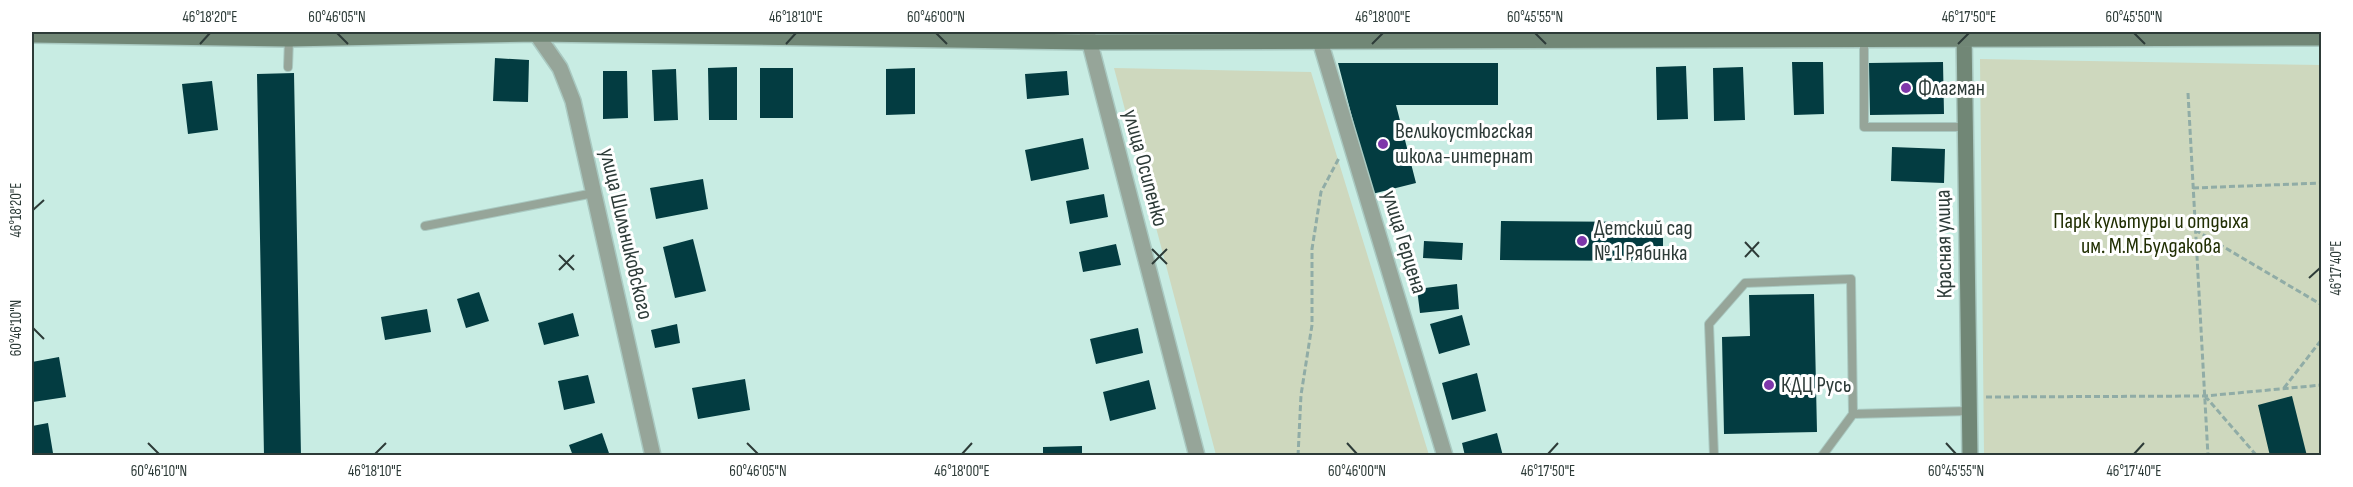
<svg xmlns="http://www.w3.org/2000/svg" width="2353" height="487" font-family="'Sofia Sans Condensed',sans-serif">
<style>
.green{fill:#ced8be}
.building{fill:#033c41}
.lines{fill:none;stroke-linecap:round;stroke-linejoin:round}
.lane-casing{stroke:#a9c9c1;stroke-width:10}
.street-casing{stroke:#a9c9c1;stroke-width:18}
.secondary-casing{stroke:#a9c9c1;stroke-width:18}
.path{stroke:#90aca6;stroke-width:3;stroke-dasharray:6 3;stroke-linecap:butt}
.lane{stroke:#96a599;stroke-width:8}
.street{stroke:#96a599;stroke-width:15}
.secondary{stroke:#718776;stroke-width:15}
.ticks{fill:none;stroke:#2d3b38;stroke-width:2}
.poi-dot{fill:#7e37aa;stroke:#fff;stroke-width:2}
.labels{text-anchor:middle;dominant-baseline:central;stroke-width:6;stroke-linejoin:round;paint-order:stroke}
.poi-label{font-size:22px;fill:#2d3b38;stroke:#fff;text-anchor:start}
.street-label{font-size:22px;fill:#2d3b38;stroke:#fff}
.park-label{font-size:22px;fill:#212f03;stroke:#fff}
.neatline{fill:none;stroke:#2d3b38;stroke-width:2}
.ticks-label{font-size:15px;text-anchor:middle;fill:#2d3b38}
</style>
<rect width="100%" height="100%" fill="#c8ece3"/>
<!-- green -->
<path class="green" d="M1980,59L2321,65V455H1984Z
M1114,68L1311,72L1429,455H1216Z"/>
<!-- building -->
<path class="building" d="M495,58L529,60L528,102L493,101Z
M1792,62H1823L1824,114L1794,115Z
M1943,62L1944,114L1870,115L1869,63Z
M1338,63H1498V105H1396L1416,183L1372,194Z
M1686,66L1688,119L1657,120L1656,67Z
M737,67V120H709L708,68Z
M1743,67L1745,120L1714,121L1713,68Z
M760,68H793V118H760Z
M915,68V114L886,115V69Z
M676,69L678,120L654,121L652,70Z
M603,71H627L628,118L603,119Z
M1067,71L1069,95L1027,99L1025,74Z
M294,73L301,456H264L257,74Z
M212,81L218,130L188,134L182,84Z
M1083,138L1089,169L1031,181L1025,150Z
M1892,147L1945,149L1944,183L1891,181Z
M703,179L708,209L656,219L650,188Z
M1104,194L1108,217L1070,224L1066,201Z
M1501,221L1663,222V261L1500,260Z
M693,239L706,291L675,298L663,247Z
M1424,241L1463,243L1462,260L1423,258Z
M1116,244L1121,265L1083,272L1079,252Z
M1457,284L1459,309L1420,313L1417,289Z
M479,292L489,321L466,328L457,299Z
M1814,294L1817,432L1724,434L1722,337L1750,336L1749,295Z
M427,309L431,332L385,340L381,317Z
M573,313L579,336L544,345L538,323Z
M1462,315L1470,345L1439,354L1430,324Z
M677,324L680,343L655,348L651,330Z
M1138,328L1143,353L1096,364L1090,339Z
M59,357L66,397L33,402L32,362Z
M1477,373L1486,411L1452,420L1442,383Z
M588,375L595,403L564,410L558,381Z
M745,379L750,410L698,419L692,388Z
M1149,380L1156,409L1110,421L1103,392Z
M2292,396L2307,456H2270L2258,405Z
M48,423L53,453L32,456V426Z
M602,433L610,456H573L569,445Z
M1497,433L1503,456H1465L1462,443Z
M1082,446V456H1043V447Z"/>
<g class="lines">
<!-- lane casing -->
<g class="lane-casing">
<path id="lane" d="M1864,38V127H1965
M288,67L289,39
M425,226L594,193
M1853,414L1969,411
M1714,456L1709,324L1745,283L1851,279L1853,414L1822,456"/>
</g>
<!-- street casing -->
<g class="street-casing">
<path id="street" d="M535,32L560,68L573,101L653,456
M1087,32L1197,456
M1320,41L1445,456"/>
</g>
<!-- secondary casing -->
<g class="secondary-casing">
<path id="secondary" d="M1964,32L1970,456
M32,35L289,39L538,34L1089,42L2322,38"/>
</g>
<!-- path -->
<path class="path" d="M2188,93L2208,456
M2193,188L2322,183
M2195,230L2322,305
M2284,388L2322,339
M2205,396L2257,456
M1986,397L2205,396L2322,385
M1298,456L1301,395L1312,325V249L1321,192L1339,158"/>
<!-- lane -->
<use href="#lane" class="lane"/>
<!-- street -->
<use href="#street" class="street"/>
<!-- secondary -->
<use href="#secondary" class="secondary"/>
</g>
<!-- ticks -->
<path class="ticks" d="M337,33L348,44M936,33L947,44M1535,33L1546,44M2134,33L2145,44M200,44L210,33M786,44L796,33M1372,44L1383,33M1958,44L1969,33M33,210L44,200M1745,242L1759,257M1152,249L1167,264M559,255L574,270M1745,257L1759,242M1152,264L1167,249M559,270L574,255M2309,278L2320,268M33,328L44,339M148,443L159,454M747,443L758,454M1347,443L1357,454M1946,443L1956,454M375,454L386,443M962,454L972,443M1548,454L1558,443M2134,454L2144,443"/>
<!-- markers -->
<g class="poi-dot">
<circle cx="1906" cy="88" r="6"/>
<circle cx="1383" cy="144" r="6"/>
<circle cx="1582" cy="241" r="6"/>
<circle cx="1769" cy="385" r="6"/>
</g>
<g class="labels">
<!-- poi labels -->
<g class="poi-label">
<text x="1918" y="88">Флагман</text>
<text x="1395" y="131">Великоустюгская<tspan x="1395" dy="25">школа-интернат</tspan></text>
<text x="1594" y="228">Детский сад<tspan x="1594" dy="25">№ 1 Рябинка</tspan></text>
<text x="1781" y="385">КДЦ Русь</text>
</g>
<!-- street labels -->
<g class="street-label">
<text transform="translate(1145 168) rotate(75)">улица Осипенко</text>
<text transform="translate(626 234) rotate(77)">улица Шильниковского</text>
<text transform="translate(1404 242) rotate(73)">улица Герцена</text>
<text transform="translate(1944 244) rotate(-91)">Красная улица</text>
</g>
<!-- park labels -->
<g class="park-label">
<text x="2151" y="221">Парк культуры и отдыха<tspan x="2151" dy="25">им. М.М.Булдакова</tspan></text>
</g>
</g>
<!-- border -->
<rect width="2353" height="487" fill="none" stroke="#ffffff" stroke-width="66"/>
<rect x="33" y="33" width="2287" height="421" class="neatline"/>
<g class="ticks-label">
<text x="210" y="22">46°18'20"E</text>
<text x="337" y="22">60°46'05"N</text>
<text x="796" y="22">46°18'10"E</text>
<text x="936" y="22">60°46'00"N</text>
<text x="1383" y="22">46°18'00"E</text>
<text x="1535" y="22">60°45'55"N</text>
<text x="1969" y="22">46°17'50"E</text>
<text x="2134" y="22">60°45'50"N</text>
<text transform="translate(16 210) rotate(-90)" y="5">46°18'20"E</text>
<text transform="translate(2336 268) rotate(-90)" y="5">46°17'40"E</text>
<text transform="translate(16 328) rotate(-90)" y="5">60°46'10"N</text>
<text x="159" y="476">60°46'10"N</text>
<text x="375" y="476">46°18'10"E</text>
<text x="758" y="476">60°46'05"N</text>
<text x="962" y="476">46°18'00"E</text>
<text x="1357" y="476">60°46'00"N</text>
<text x="1548" y="476">46°17'50"E</text>
<text x="1956" y="476">60°45'55"N</text>
<text x="2134" y="476">46°17'40"E</text>
</g>
</svg>
